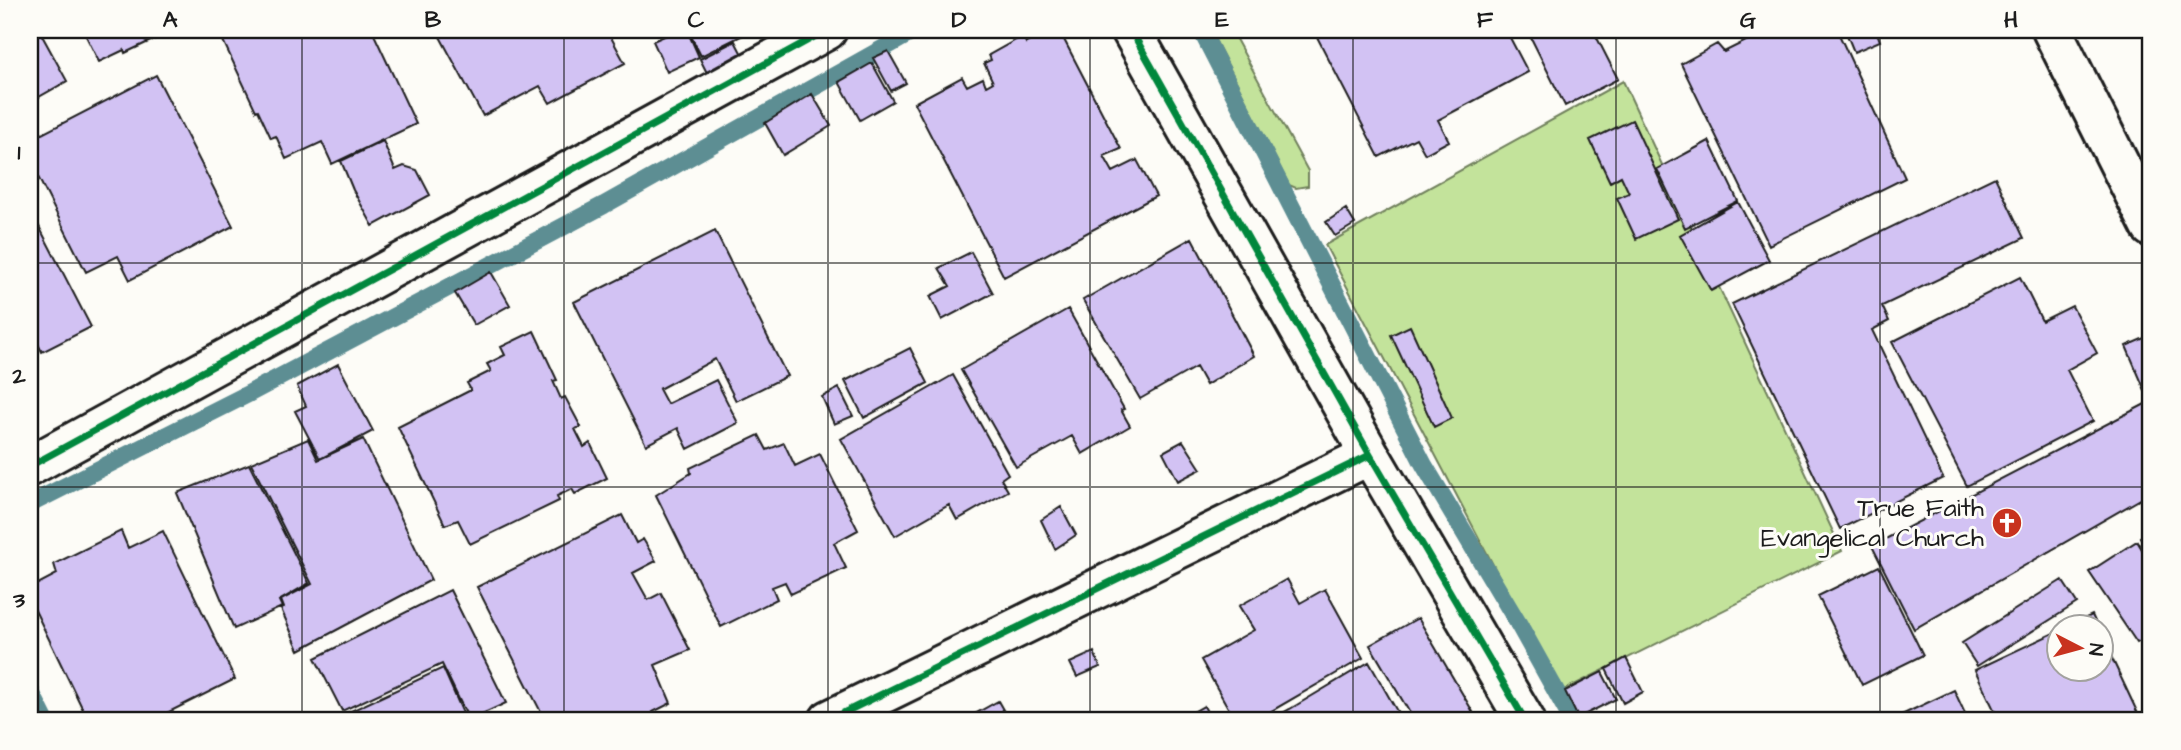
<svg xmlns="http://www.w3.org/2000/svg" width="2181" height="750" font-family="'Architects Daughter',sans-serif">
<style>
.green{fill:#c3e39b;stroke:#70805c;stroke-width:2}
.lines{fill:none;stroke-linecap:round;stroke-linejoin:round}
.stream{stroke:#5d8e93;stroke-width:18}
.building{fill:#d2c2f3;stroke:#1c1c1c;stroke-width:2}
.minor-casing{stroke:#1c1c1c;stroke-width:44}
.minor{stroke:#fdfcf7;stroke-width:38}
.cycleway-casing{stroke:#fdfcf7;stroke-width:11}
.cycleway{stroke:#00873e;stroke-width:7}
.grid{fill:none;stroke:#1c1c1c;stroke-width:2;stroke-opacity:0.55}
.labels{text-anchor:middle;dominant-baseline:central;stroke-width:6;stroke-linejoin:round;paint-order:stroke}
.poi-label{font-size:26px;fill:#1c1c1c;stroke:#fdfcf7;text-anchor:end}
.neatline{fill:none;stroke:#1c1c1c;stroke-width:2.5}
.grid-label{font-size:23px;text-anchor:middle;font-weight:bold;fill:#1c1c1c}
</style>
<rect width="100%" height="100%" fill="#fdfcf7"/>
<filter id="ink" filterUnits="userSpaceOnUse"><feTurbulence type="fractalNoise" baseFrequency=".0143" numOctaves="2"/><feDisplacementMap in="SourceGraphic" scale="14" xChannelSelector="R" yChannelSelector="G"/><feConvolveMatrix kernelMatrix="1 2 1 2 8 2 1 2 1" color-interpolation-filters="sRGB"/></filter>
<g filter="url(#ink)">
<!-- green -->
<path class="green" d="M1210,30H1231L1308,171V186L1296,188L1289,185Z
M1623,81L1842,551L1560,692L1325,245Z"/>
<g class="lines">
<!-- stream -->
<path class="stream" d="M1201,30L1424,465L1518,623L1572,720
M30,504L248,394L604,205L916,30
M30,690L45,720"/>
</g>
<!-- building -->
<path class="building" d="M30,30H39L67,81L30,102Z
M83,30H174L125,53L124,50L99,62Z
M218,30H372L416,124L332,164L322,142L286,159L276,136L271,138L258,110L256,111Z
M445,30H607L625,63L550,103L540,86L483,116L438,33Z
M678,30H687L699,57L667,72L653,41Z
M688,30H753L701,56Z
M1051,30H1059L1121,149L1104,156L1113,172L1137,160L1156,196L1004,277L914,103L962,77L967,86L983,78L986,86L993,82L984,63L991,60L989,55L1023,36L1026,43Z
M1326,30H1506L1528,72L1438,120L1449,141L1425,154L1416,138L1379,157L1316,35Z
M1527,30H1593L1618,79L1565,106Z
M1600,30H1616L1603,36Z
M1768,30H1837L1905,178L1769,245L1681,64L1717,44L1724,52Z
M1845,30H1876L1880,41L1854,52Z
M735,41L746,62L711,81L700,59Z
M888,51L906,83L891,91L873,58Z
M872,63L893,101L860,120L839,82Z
M156,75L233,226L130,280L118,256L86,272L30,161V140Z
M812,94L831,126L783,155L765,123Z
M1632,120L1678,219L1636,239L1617,198L1629,193L1621,176L1610,182L1590,140Z
M383,141L395,170L404,166L417,170L430,195L373,226L353,190L341,161Z
M1709,141L1738,201L1685,228L1657,169Z
M1995,177L2024,238L1882,306L1889,321L1872,330L1943,478L1840,529L1732,304Z
M1738,202L1769,260L1711,291L1680,235Z
M30,209L91,327L42,352L30,328Z
M1346,209L1355,224L1335,236L1326,222Z
M715,231L787,376L736,401L715,359L659,389L667,404L716,380L738,423L688,449L678,428L646,445L574,302Z
M1192,238L1254,356L1206,385L1196,367L1140,399L1083,300Z
M971,252L993,293L942,320L930,296L950,286L939,268Z
M491,272L510,305L474,325L455,293Z
M2020,277L2042,321L2072,306L2097,353L2067,370L2093,421L1967,486L1892,342Z
M1068,309L1124,409L1121,410L1130,426L1082,454L1072,436L1016,467L961,370Z
M1410,326L1452,418L1434,427L1391,335Z
M534,331L557,380L553,381L561,399L565,397L581,427L575,429L584,447L590,443L607,478L575,494L572,489L557,496L559,501L470,544L458,520L445,525L398,427L471,390L467,383L491,371L487,364L505,355L501,347Z
M2151,335V393L2147,395L2126,346Z
M910,348L928,383L864,418L845,381Z
M338,364L373,431L320,459L295,411L306,406L297,386Z
M953,375L1008,474L1001,479L1008,491L957,520L949,505L895,536L841,439Z
M839,388L853,416L834,424L822,397Z
M2151,401V493L1914,629L1872,546Z
M759,435L767,450L784,443L795,466L820,454L858,530L834,543L846,568L791,594L785,582L772,587L777,599L721,627L656,495L691,473L690,468Z
M308,439L318,460L363,439L431,580L299,650L281,609L284,608L281,600L312,584L251,463Z
M1183,441L1201,469L1178,481L1163,452Z
M249,464L309,583L279,601L282,607L234,629L177,493Z
M1061,507L1076,535L1055,549L1041,520Z
M622,515L636,543L643,539L656,561L633,573L648,600L661,593L690,650L655,665L671,703L653,712L658,720H561L558,714L545,720L477,587Z
M2151,530V555L2140,537Z
M121,531L128,548L163,531L235,679L153,720H88L30,600V588L57,574L54,564Z
M2137,541L2151,564V635L2137,643L2089,572Z
M1879,566L1923,655L1862,685L1818,596Z
M1287,579L1300,603L1325,589L1363,658L1256,720H1235L1201,660L1254,630L1239,606Z
M2062,580L2077,603L1977,666L1962,643Z
M450,590L506,703L469,720L442,664L342,711L315,658Z
M2092,615L2098,628H2065Z
M1418,618L1473,712L1460,720H1414L1370,645Z
M2058,631V670H2100V633L2141,720H1999L1975,670Z
M1094,652L1100,667L1077,677L1070,663Z
M1626,658L1643,692L1623,703L1606,669Z
M1369,662L1402,720H1270L1290,709Z
M443,668L466,720H339L338,717Z
M1602,672L1616,699L1578,718L1565,691Z
M1954,690L1968,720H1891Z
M998,701L1006,715L996,720H978L975,714Z
M1204,706L1211,720H1179Z"/>
<g class="lines">
<!-- minor casing -->
<g class="minor-casing">
<path id="minor" d="M1131,30L1370,455L1525,720
M2052,30L2151,227
M30,466L827,30
M829,720L1370,455"/>
</g>
<!-- minor -->
<use href="#minor" class="minor"/>
<!-- cycleway casing -->
<g class="cycleway-casing">
<path id="cycleway" d="M1131,30L1370,455L1525,720
M30,466L827,30
M829,720L1370,455"/>
</g>
<!-- cycleway -->
<use href="#cycleway" class="cycleway"/>
</g>
</g>
<!-- grid -->
<path class="grid" d="M302,30V720M564,30V720M828,30V720M1090,30V720M1353,30V720M1616,30V720M1880,30V720M30,263H2151M30,487H2151"/>
<!-- icons -->
<defs>
<g id="church-disc" transform="scale(1.575)"><circle r="9.5" fill="#c8321e" stroke="#fdfcf7"/><path d="M-1.2-6h2.4v3.5h3.3v2.4h-3.3V6h-2.4V-.1h-3.3v-2.4h3.3Z" fill="#fff"/></g>
</defs>
<g fill-rule="evenodd">
<use href="#church-disc" x="2007" y="523"/>
</g>
<g class="labels">
<!-- poi labels -->
<g class="poi-label">
<text x="1984" y="508">True Faith<tspan x="1984" dy="30">Evangelical Church</tspan></text>
</g>
</g>
<!-- margin -->
<rect width="2181" height="750" fill="none" stroke="#fdfcf7" stroke-width="77"/>
<!-- north arrow -->
<g transform="translate(2080 648) rotate(96)"><circle r="33" fill="#fdfcf7" stroke="#a3a29f" stroke-width="2"/>
<path d="M0-5L12 26L0 18L-12 26Z" fill="#c8321e"/>
<text y="-10" font-size="19" font-weight="bold" text-anchor="middle" fill="#1c1c1c">N</text>
</g>
<rect x="38" y="38" width="2104" height="674" class="neatline"/>
<g class="grid-label">
<text x="170" y="27">A</text>
<text x="433" y="27">B</text>
<text x="696" y="27">C</text>
<text x="959" y="27">D</text>
<text x="1222" y="27">E</text>
<text x="1485" y="27">F</text>
<text x="1748" y="27">G</text>
<text x="2011" y="27">H</text>
<text x="19" y="159">1</text>
<text x="19" y="383">2</text>
<text x="19" y="607">3</text>
</g>
</svg>
